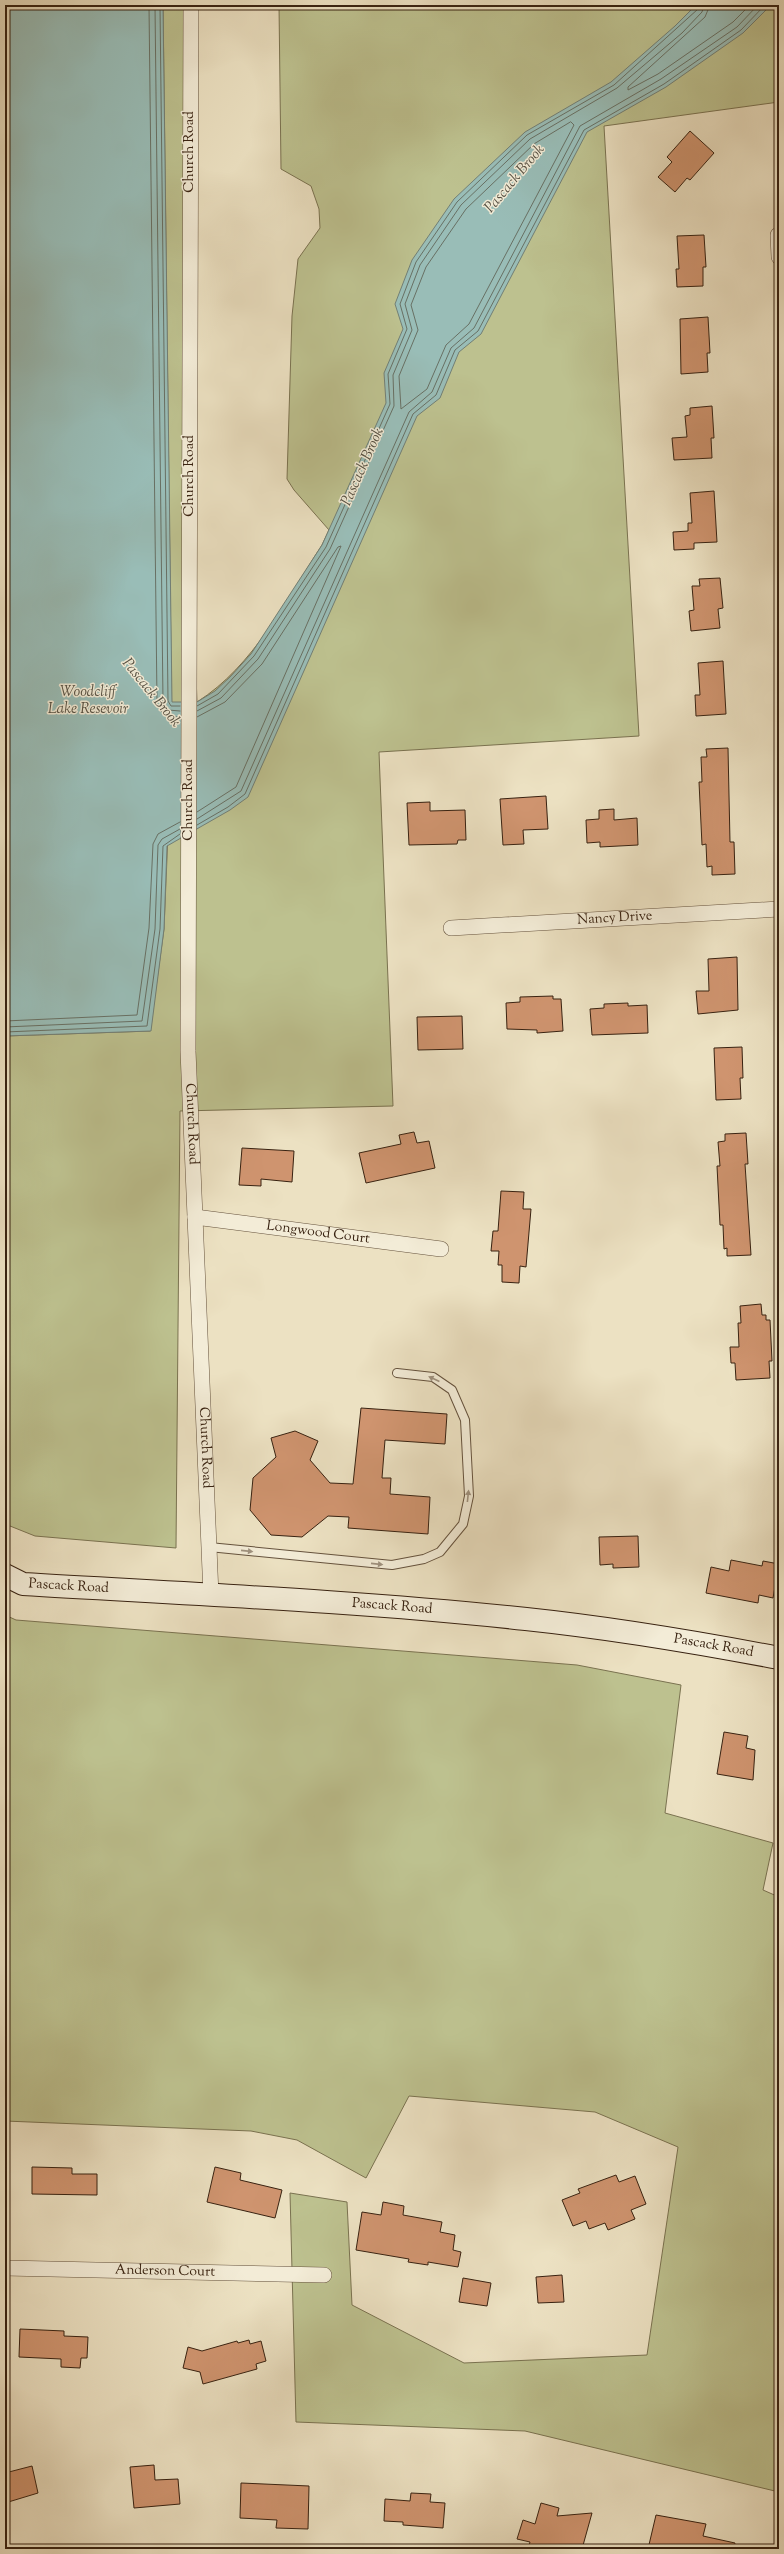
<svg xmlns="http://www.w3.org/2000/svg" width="784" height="2554" font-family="'Sorts Mill Goudy',serif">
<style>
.green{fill:#bdc18f;stroke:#7a7250}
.water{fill:#99bdb7;stroke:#727f75}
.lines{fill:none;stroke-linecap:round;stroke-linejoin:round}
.shore{stroke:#687064;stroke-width:1}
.building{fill:#cf946f;stroke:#382211}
.lane-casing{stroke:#65523d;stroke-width:10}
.street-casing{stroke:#65523d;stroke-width:16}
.secondary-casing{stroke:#382211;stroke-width:24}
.lane{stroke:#f3ecd7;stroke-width:8}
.street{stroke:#f3ecd7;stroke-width:15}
.secondary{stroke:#f3ecd7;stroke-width:22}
.oneway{fill:#9f917e}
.labels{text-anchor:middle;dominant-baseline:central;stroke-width:3;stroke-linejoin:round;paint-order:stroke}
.street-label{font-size:14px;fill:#382211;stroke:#f3ecd7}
.water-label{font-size:15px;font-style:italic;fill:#555043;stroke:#f3ecd7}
</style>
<rect width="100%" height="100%" fill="#ece1c2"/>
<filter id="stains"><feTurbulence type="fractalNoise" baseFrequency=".005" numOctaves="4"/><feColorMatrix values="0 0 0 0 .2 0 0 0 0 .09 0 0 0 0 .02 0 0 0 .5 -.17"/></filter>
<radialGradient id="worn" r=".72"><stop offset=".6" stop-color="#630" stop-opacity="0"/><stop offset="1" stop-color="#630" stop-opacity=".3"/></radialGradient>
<!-- green -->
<path class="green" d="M163,5H191L190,513L197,702C254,666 286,600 322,545L329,530L294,490L287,479L292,316L298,259L320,228L319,209L311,186L281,169L279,5H779V102L604,126L639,736L379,752L393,1106L180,1111L176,1548L35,1536L5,1524V1036L150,1031L164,929L172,738Z
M5,1615L16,1620L577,1665L681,1685L665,1813L773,1843L763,1890L779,1897V2492L525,2431L296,2422L290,2193L347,2202L352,2305L464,2363L647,2355L678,2147L595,2112L409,2096L366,2178L297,2140L251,2131L5,2121Z"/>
<!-- water -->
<path class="water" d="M5,5H163L172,702H197L215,691L230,677L251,654L322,545L386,403L384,373L403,329L395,304L412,260L454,199L525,132L611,82L675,26L696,5H771L743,33L666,87L587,132L481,334L459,352L440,398L417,416L248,797L230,810L167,846L164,929L151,1031L5,1036Z"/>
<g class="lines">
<!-- shore -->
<path class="shore" d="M149,5L157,702C159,715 169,717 180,717
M155,5L163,702L168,710L180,711
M160,5L168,701L171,706H180
M710,5L705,17L628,87V90L658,74L733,22L750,5
M571,122L574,125L469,324L446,345L427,389L401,409L399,376L418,330L411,305L426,267L466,209L534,144Z
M197,706L218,694L254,656L326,547L390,404L388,374L407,329L400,304L416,262L457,202L527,135L614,85L698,9L699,5
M197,711L221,698L258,659L330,549L394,406L393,375L412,330L405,304L420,265L461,205L530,139L617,88L682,33L702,12L704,5
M197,812L236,787L341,546L338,547L262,664L225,702L197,717
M197,819L241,791L409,412L432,392L451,348L474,328L580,126L661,79L737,27L758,5
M197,825L228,807L245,794L413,414L436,395L455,350L478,331L584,130L664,84L741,30L765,5
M5,1021L137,1015L149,928L153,844L158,834L180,822
M5,1027L142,1021L155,929L158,845L162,839L180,829
M5,1032L147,1026L160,929L163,846L180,834"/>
</g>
<!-- building -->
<path class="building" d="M690,131L714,153L690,180L687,178L675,192L658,177L672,162L667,157Z
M704,235L706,267H703V286L677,287L676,269H679L677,236Z
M708,317L710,353H707L708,372L681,374L680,319Z
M712,406L714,438H711L712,458L674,460L672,438L687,437L685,416L690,415V408Z
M714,491L717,542L694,543V549L674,550L673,532L688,531V523H692L690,493Z
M720,578L723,608L718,609L720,628L691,631L689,611L694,610L692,586H700L699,579Z
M723,661L726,714L696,716L695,695H700L698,663Z
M728,748L730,842H734L735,874L712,875V866L707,867L706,844L702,845L699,782H702L701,757H707L706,749Z
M546,796L548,829L523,830L524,844L503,845L500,799Z
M430,802V811L465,810L466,840H458L457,844L409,845L407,803Z
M614,809V820L637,818L638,845L600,847V842L587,843L586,820L599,819V810Z
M737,957L738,1010L698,1014L696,991H709L708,959Z
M553,996V999H561L563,1031L537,1033V1030L507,1029L506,1003L520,1002V997Z
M628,1003V1006L647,1005L648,1033L592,1035L590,1009L604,1008V1004Z
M462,1016L463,1049L418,1050L417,1017Z
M742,1047L743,1078H740L741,1099L716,1100L714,1048Z
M414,1132L417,1143L429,1141L435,1168L366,1183L359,1153L401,1144L399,1135Z
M746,1133L748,1164H745L751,1255L727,1256V1248L724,1249L723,1225H720L717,1166H720L718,1142L725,1141V1134Z
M242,1148L294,1151L292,1182L261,1179V1186L239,1185Z
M501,1191L524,1192L523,1209H531L526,1267L520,1266L519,1283L502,1282V1265H498L499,1251H491L493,1231H498Z
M761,1304L762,1315H766V1320H770L772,1361H769L770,1378L736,1380L735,1363H731L730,1347H739L738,1323H741L740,1306Z
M361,1408L447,1414L445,1444L385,1440L382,1478H391L390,1494L430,1497L428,1534L348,1528L349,1517L328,1516L302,1537L271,1535L250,1510L253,1478L276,1457L271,1438L295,1431L318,1441L310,1460L330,1483L353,1484Z
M638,1536L639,1567L613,1568V1564L600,1565L599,1537Z
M731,1560L762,1566L763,1561L779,1564L773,1598L759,1595L758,1603L706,1593L711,1567L729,1571Z
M724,1732L748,1736L746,1748L755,1750L753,1780L717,1774Z
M32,2167L72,2168V2174H97V2195L32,2194Z
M215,2167L241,2173L240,2180L282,2190L275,2218L207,2202Z
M616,2175L619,2182L635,2176L646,2204L631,2210L635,2219L608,2230L605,2223L589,2229L586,2221L573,2226L562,2200L580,2193L578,2189Z
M383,2202L404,2206L403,2215L442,2222L440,2232L455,2235L453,2250L461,2252L458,2267L428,2262V2265L408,2262L409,2259L356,2250L362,2212L381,2215Z
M562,2275L564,2302L538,2303L536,2277Z
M463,2278L491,2283L487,2306L459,2302Z
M20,2329L64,2331V2336L88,2337L87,2358H81L80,2368L61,2367V2359L19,2357Z
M249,2340L250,2344L261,2341L266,2361L256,2364L257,2369L203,2384L200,2372L183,2368L188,2347L202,2351L237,2341L238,2343Z
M154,2465L155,2480L178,2479L180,2504L134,2508L130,2467Z
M32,2466L38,2493L5,2503V2473Z
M241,2483L309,2486L308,2529L276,2528L277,2520L240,2518Z
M411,2493L431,2494L430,2502L445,2503L443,2528L403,2525V2522L384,2521L385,2499L410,2501Z
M541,2503L559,2508L557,2516L592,2513L582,2549H528L530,2542L517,2539L523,2520L535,2524Z
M656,2515L706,2524L703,2536L735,2543L734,2549H648Z"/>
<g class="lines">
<!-- lane casing -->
<g class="lane-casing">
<path id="lane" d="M209,1547L392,1565L424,1559L440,1552L463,1524L469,1496L465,1420L452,1390L433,1377L397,1373"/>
</g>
<!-- street casing -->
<g class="street-casing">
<g id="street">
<path id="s1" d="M191,5L188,1051L211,1595"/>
<path d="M778,235L779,257"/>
<path id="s2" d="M451,928L779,909"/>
<path id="s3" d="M195,1217L441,1249"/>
<path id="s4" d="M5,2268L324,2275"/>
</g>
</g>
<!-- secondary casing -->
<g class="secondary-casing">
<g id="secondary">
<path id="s5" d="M5,1575L23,1584C190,1594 359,1601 526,1619C611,1628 695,1642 779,1658"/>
</g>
</g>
<!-- lane -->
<use href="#lane" class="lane"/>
<!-- street -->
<use href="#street" class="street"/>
<!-- secondary -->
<use href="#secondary" class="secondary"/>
</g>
<!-- one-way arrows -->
<defs><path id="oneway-solid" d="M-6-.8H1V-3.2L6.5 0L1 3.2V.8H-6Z"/></defs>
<g class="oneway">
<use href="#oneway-solid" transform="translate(434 1379) rotate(-155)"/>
<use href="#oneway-solid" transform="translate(468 1496) rotate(-84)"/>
<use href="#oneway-solid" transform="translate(247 1551) rotate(6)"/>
<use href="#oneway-solid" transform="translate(377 1564) rotate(6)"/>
</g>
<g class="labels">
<!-- street labels -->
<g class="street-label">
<text transform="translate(190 152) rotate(-90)">Church Road</text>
<text transform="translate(190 476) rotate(-90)">Church Road</text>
<text transform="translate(189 800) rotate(-90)">Church Road</text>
<text stroke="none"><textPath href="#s2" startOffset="164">Nancy Drive</textPath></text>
<text stroke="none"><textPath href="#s1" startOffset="1119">Church Road</textPath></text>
<text stroke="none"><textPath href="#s3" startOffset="124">Longwood Court</textPath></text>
<text stroke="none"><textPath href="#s1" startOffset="1443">Church Road</textPath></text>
<text stroke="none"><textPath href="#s5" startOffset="66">Pascack Road</textPath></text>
<text stroke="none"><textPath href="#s5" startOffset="390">Pascack Road</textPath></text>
<text stroke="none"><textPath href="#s5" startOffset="714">Pascack Road</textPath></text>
<text stroke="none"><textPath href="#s4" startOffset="160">Anderson Court</textPath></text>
</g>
<!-- water labels -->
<g class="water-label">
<text transform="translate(515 179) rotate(-50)">Pascack Brook</text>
<text transform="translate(363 467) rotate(-66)">Pascack Brook</text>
<text x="88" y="692">Woodcliff<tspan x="88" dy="17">Lake Resevoir</tspan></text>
<text transform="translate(151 693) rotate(51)">Pascack Brook</text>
</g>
</g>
<!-- margin -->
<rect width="784" height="2554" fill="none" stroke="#ece1c2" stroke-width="20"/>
<rect x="6" y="6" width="772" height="2542" fill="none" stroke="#382211" stroke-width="2"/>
<rect x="10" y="10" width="764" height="2534" fill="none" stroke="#382211"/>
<rect width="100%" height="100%" filter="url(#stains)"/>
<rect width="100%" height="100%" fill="url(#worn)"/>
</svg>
